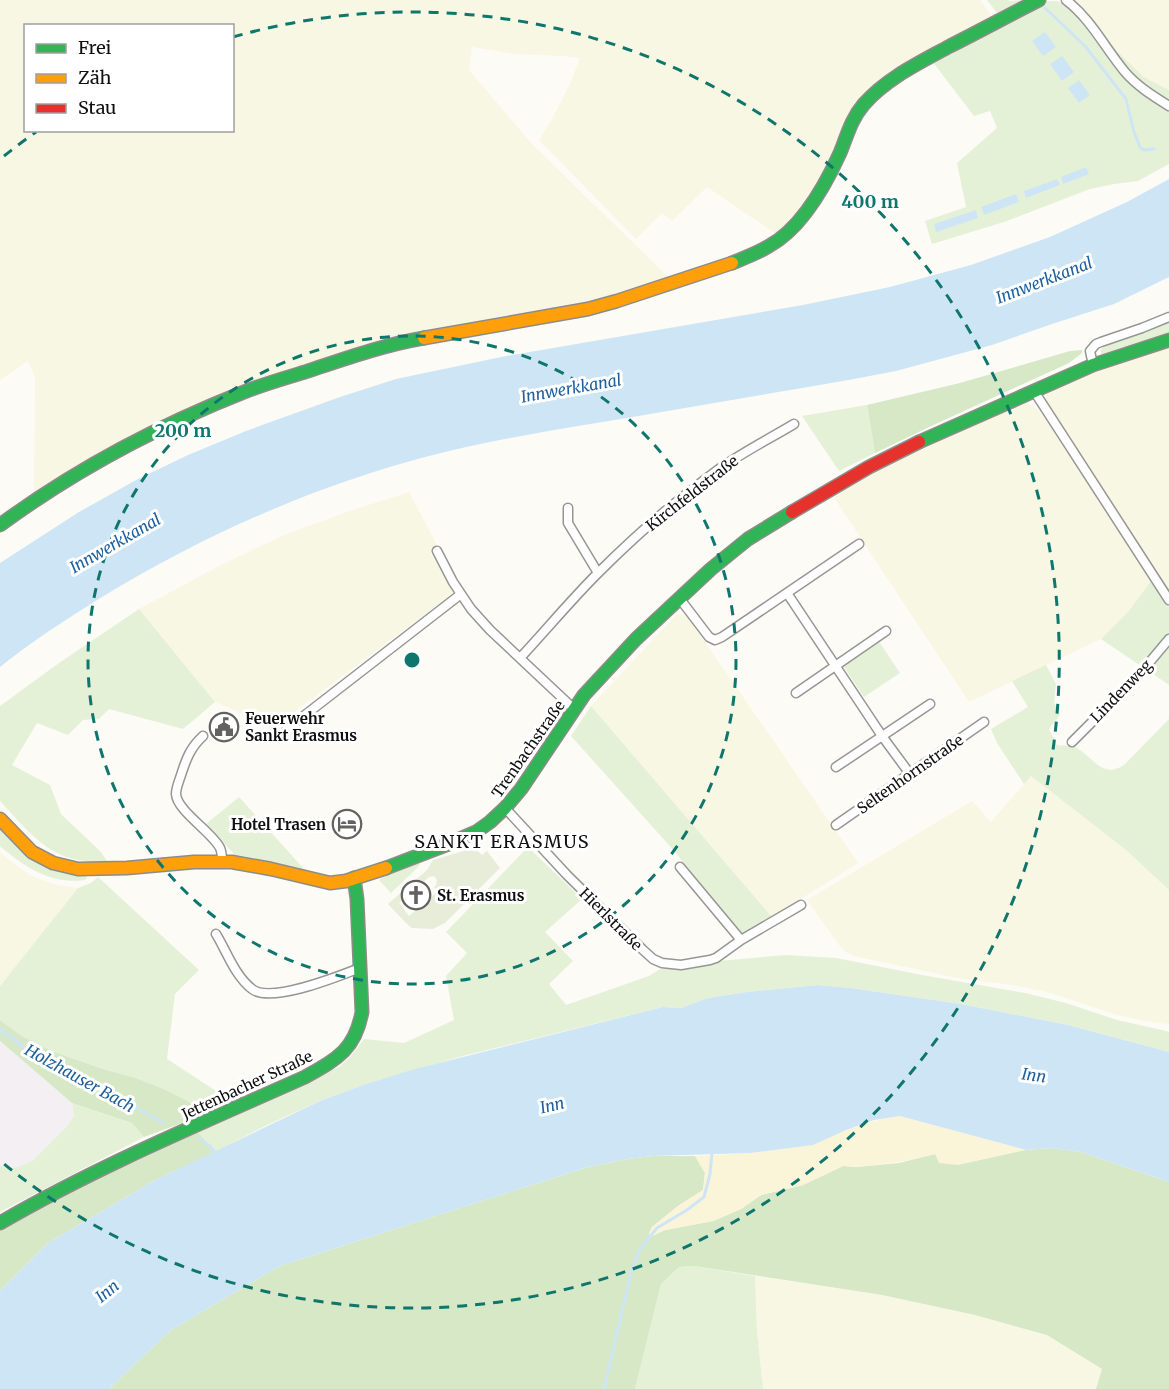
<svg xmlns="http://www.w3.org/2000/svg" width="1169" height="1389" font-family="Merriweather,serif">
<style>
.industrial{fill:#f4eff2}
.farmland{fill:#f8f7e3;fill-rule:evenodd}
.green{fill:#e5f1d7}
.forest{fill:#d6e8c6}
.sand{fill:#faf4d9}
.cemetery{fill:#e8edda;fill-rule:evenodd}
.water{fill:#cee5f5}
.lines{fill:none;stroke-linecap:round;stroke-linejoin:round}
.stream{stroke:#cee5f5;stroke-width:3}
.street-casing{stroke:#969694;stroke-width:11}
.fast-casing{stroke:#8d8c8a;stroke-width:15}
.slow-casing{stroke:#8d8c8a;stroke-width:15}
.jam-casing{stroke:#8d8c8a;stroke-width:15}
.street{stroke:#fffefe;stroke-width:8}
.fast{stroke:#30b455;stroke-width:12}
.slow{stroke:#ff9f0a;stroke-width:12}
.jam{stroke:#e5322d;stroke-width:12}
.ring{fill:none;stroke:#0f766e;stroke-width:3;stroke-dasharray:10 8}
.labels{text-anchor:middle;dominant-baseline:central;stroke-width:6;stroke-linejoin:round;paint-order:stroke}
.street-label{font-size:15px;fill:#101010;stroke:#fff}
.poi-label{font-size:15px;font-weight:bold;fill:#101010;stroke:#fff;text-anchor:start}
.water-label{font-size:16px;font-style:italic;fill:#1d609e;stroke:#fff}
.quarter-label{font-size:18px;letter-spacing:1.5px;fill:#101010;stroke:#fff}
.centre{fill:#0f766e;stroke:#fff;stroke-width:3}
.ring-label{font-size:18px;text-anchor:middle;font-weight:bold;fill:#0f766e;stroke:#fff;stroke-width:6;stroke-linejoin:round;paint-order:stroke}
</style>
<rect width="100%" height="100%" fill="#fcfbf6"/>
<!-- industrial -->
<path class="industrial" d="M0,1041L72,1103L74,1116L68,1125L32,1161L15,1168L0,1166Z"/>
<!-- farmland -->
<path class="farmland" d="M0,0H980L993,18L895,72L843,137L806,207L779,236L707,187L672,221L662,213L636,239L539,140L553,117L571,82L580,58L563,56L514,54L472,47L469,70L533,145L664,273L667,276L666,280L589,305L454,329L267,382L34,495L35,377L28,361L0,380ZM26,26H232V130H26Z
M1071,0H1169V90L1144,77L1117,52Z
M1169,347V590L1048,406L1046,400L1051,388L1145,354Z
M1020,403L1034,406L1041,413L1151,581L1128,612L1101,639L969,702L835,499L834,496L875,469L1014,404Z
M409,492L438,547L430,552L453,593L274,727L215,702L139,609L221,565L282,536L344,513Z
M676,615H684L689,619L858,863L772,917L591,706Z
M1031,776L1126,850L1169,890V1024L1144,1021L1117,1015L1051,993L1013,985L957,978L854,956L846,952L839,945L807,900L972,801L991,822Z
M0,852L9,860L30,875L42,880L57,885L78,888L0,986Z
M755,1276L882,1295L975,1315L1047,1335L1102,1369L1096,1389H763L757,1331Z"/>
<!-- green -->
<path class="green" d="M987,0H1008L1010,1L1025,0L997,13Z
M1047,1H1056L1065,4L1079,17L1130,81L1150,99L1169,110V164L1138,181L1114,184L1090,189L1004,222L932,244L925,221L966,207L957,163L997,128L990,111L974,116L932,61Z
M1103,38L1144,77L1169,90V102L1134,77Z
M1169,323V334L1150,339L1104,355L1101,354V349L1108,345L1123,340Z
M867,405L875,453L839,471L802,416Z
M1151,581L1169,607V685L1101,639L1128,612Z
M139,609L215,702L183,729L109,709L99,719L83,720L68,735L37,723L12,765L50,785L61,814L101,852L107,861C53,866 33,836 0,801V706L59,663Z
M878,640L900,673L864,697L842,664Z
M1046,665L1056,684L1054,703L1060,715L1049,729L1057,745C1063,746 1071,745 1077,748C1094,758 1102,779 1124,765L1169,719V890L1126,850L1031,776L1024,784L997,743L991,729L1028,707L1012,681Z
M591,706L772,917L741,938L676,853L571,736Z
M239,797L304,869L234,854L206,824Z
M0,826L52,869L68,873L87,874V877L85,880C52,885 24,867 0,846Z
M528,847L582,899L545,932L573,961L549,984L566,1005L649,976L660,969H684L712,964L718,961L785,955L836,958L922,975L1025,993L1066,1003L1117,1020L1162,1030L1169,1032V1052L1068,1025L961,1004L851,988L818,985L747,992L708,998L681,1008L663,1007L463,1056L366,1084L320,1101L265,1126L215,1152L196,1130L243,1108L339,1067L350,1057L364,1039L404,1043L454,1020L446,976L467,953L446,932Z
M418,863L420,864L419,866L391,893L379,880L384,875Z
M98,877L199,970L175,994L167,1059L233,1102L204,1115L188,1101L166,1090L136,1078L103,1069L52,1051L22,1036L0,1020V986L78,888L91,883Z
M72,1103L132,1123L144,1137L0,1212V1166L15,1168L32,1161L68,1125L74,1116Z
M694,1266L755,1276L757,1331L763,1389H635L661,1284L679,1267Z"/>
<!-- forest -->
<path class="forest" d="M1082,350V353L1069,363L927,428L875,453L867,405L960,383L1070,351Z
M0,1020L22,1036L52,1051L103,1069L136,1078L166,1090L188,1101L204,1115L144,1137L132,1123L72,1103L0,1041Z
M196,1130L215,1152L155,1180L48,1243L0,1291V1230C59,1191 131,1159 196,1130Z
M1051,1148L1081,1152L1169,1182V1389H1096L1102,1369L1047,1335L975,1315L882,1295L694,1266L679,1267L661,1284L635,1389H109L171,1330L280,1266L588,1167L627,1159L653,1156H695L705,1173L703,1190L678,1206L652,1227L650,1237L665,1230L713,1221L741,1209L761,1195L803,1185L843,1166L857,1167L899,1163L935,1154L1026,1150Z"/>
<!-- sand -->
<path class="sand" d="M900,1116L1026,1150L958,1165L939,1163L935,1154L899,1162L857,1167L843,1166L803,1185L761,1195L741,1209L713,1221L665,1230L650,1237L649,1233L652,1227L678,1206L703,1190L705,1173L695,1156L750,1153L846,1130L884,1118Z"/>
<!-- cemetery -->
<path class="cemetery" d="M480,842L482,845L477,850L482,855L487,851L500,868L445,923L433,929L412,928L407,924L388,904L427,870L433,860L470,849ZM434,876L437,880L436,885L434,887L438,891L431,897L427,893L418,902L421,906L409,916L399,903L429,877Z"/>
<!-- water -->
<path class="water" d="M1045,32L1056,47L1043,56L1032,41Z
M1062,56L1074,72L1062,81L1050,64Z
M1079,80L1090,95L1079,103L1068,88Z
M1086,167L1089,174L1063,184L1061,177Z
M1057,179L1060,185L1026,198L1024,191Z
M1169,179V277L1114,304L1052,324L992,345L896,371L854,379C772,393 691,407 609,421C548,431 485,441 425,457C310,488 204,535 102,597C67,619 32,641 0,667V563L79,512L138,479L188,455L246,431L340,397L396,379L506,356L803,305L890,287L971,265L1050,237L1127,202Z
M1016,194L1019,202L984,215L981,207Z
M976,210L978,218L936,232L934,224Z
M818,985L851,988L961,1004L1068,1025L1169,1052V1182L1081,1152L1051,1148L1026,1150L900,1116L874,1120L846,1130L813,1145L750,1153L653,1156L627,1159L588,1167L280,1266L171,1330L109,1389H0V1291L48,1243L155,1180L320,1101L366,1084L415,1069L663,1007L681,1008L708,998L747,992Z"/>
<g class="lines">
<!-- stream -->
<path class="stream" d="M1045,8L1085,46L1126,99L1134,132L1140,147L1144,150L1154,149
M0,1029L37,1057L106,1091L138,1108L163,1123
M199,1138L210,1146L217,1155
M604,1389L631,1273L640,1249L657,1228L687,1210L704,1197L710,1174L712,1152"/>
<!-- street casing -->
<g class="street-casing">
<path id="street" d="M1066,0C1091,19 1105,48 1125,72C1137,86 1153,96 1169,106
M1093,365L1090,351L1096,344L1101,342L1142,328L1169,317
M1034,391L1169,600
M568,508V523L598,573
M437,551L453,582L471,609L490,630L574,709
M787,593L882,736L910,774
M680,599L709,637L715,640L722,637L859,544
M520,658C546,630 571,600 598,573C635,536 676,500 719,469C743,452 769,439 794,424
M796,693L886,631
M287,729L461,594
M203,736C191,747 187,757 182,772C180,779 176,787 176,794C177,811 212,832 220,848C222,852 222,857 222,862
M1072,742L1107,707L1133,682L1169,639
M836,767L930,704
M505,808L567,875L642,949L653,959L662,963L681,965L710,960L716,958L741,940L801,905
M836,825L984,722
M680,867L741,940
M216,934C227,952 235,976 252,989C271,1004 339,976 360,968"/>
</g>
<!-- fast casing -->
<g class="fast-casing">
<path id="fast" d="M732,263C744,258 758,253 769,246C802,228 825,186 840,153C847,136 851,119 864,104C887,78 919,63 950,46C980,31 1009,15 1039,0
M919,442L1093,365L1169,340
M0,525C75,470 158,426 244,392C264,384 285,378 305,372C344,359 383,345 424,338
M386,868L446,845L476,832L490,822L505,808L521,789L584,695L636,639L711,569L748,539L792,512
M0,1223C98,1166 202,1123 305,1077C337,1059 355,1050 362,1012L357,899L354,878"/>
</g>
<!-- slow casing -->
<g class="slow-casing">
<path id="slow" d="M424,338L588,309L617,301L732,263
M0,819L32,852L53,863L78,869L127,868L194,862H232L271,869L330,883L346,881L386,868"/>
</g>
<!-- jam casing -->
<g class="jam-casing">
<path id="jam" d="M792,512L869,467L919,442"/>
</g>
<!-- street -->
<use href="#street" class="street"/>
<!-- fast -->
<use href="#fast" class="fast"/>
<!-- slow -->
<use href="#slow" class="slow"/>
<!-- jam -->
<use href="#jam" class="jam"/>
</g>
<!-- distance rings -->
<g class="ring">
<circle cx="412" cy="660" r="324"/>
<path d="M4 156A648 648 0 0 1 36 132M233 37A648 648 0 1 1 4 1164"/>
</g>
<!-- icons -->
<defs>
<g id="civic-ring" transform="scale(1.5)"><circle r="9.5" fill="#fff" stroke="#636260" stroke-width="1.5"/><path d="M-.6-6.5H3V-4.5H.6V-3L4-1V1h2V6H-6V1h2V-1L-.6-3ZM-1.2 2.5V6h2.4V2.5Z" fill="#636260"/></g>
<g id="hotel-ring" transform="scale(1.5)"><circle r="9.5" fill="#fff" stroke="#636260" stroke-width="1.5"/><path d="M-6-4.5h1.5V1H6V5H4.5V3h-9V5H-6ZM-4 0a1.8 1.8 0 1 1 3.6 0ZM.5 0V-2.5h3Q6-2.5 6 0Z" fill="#636260"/></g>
<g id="church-ring" transform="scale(1.5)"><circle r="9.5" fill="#fff" stroke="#636260" stroke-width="1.5"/><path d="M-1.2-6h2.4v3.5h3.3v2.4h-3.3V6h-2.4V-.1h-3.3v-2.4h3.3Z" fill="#636260"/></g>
</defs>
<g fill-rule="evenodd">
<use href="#civic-ring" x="224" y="727"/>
<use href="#hotel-ring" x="347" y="824"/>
<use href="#church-ring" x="416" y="895"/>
</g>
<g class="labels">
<!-- street labels -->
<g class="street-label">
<text transform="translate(692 493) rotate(-38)">Kirchfeldstraße</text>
<text transform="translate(1121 691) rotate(-46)">Lindenweg</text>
<text transform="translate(528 749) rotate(-55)">Trenbachstraße</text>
<text transform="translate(910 774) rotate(-35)">Seltenhornstraße</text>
<text transform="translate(611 919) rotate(45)">Hierlstraße</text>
<text transform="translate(247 1085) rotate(-25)">Jettenbacher Straße</text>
</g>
<!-- poi labels -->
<g class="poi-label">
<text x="245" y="718">Feuerwehr<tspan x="245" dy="17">Sankt Erasmus</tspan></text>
<text x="326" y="824" text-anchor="end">Hotel Trasen</text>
<text x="437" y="895">St. Erasmus</text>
</g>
<!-- water labels -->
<g class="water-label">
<text transform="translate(1044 280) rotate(-21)">Innwerkkanal</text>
<text transform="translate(571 388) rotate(-10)">Innwerkkanal</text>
<text transform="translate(115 543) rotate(-30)">Innwerkkanal</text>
<text transform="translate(1034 1075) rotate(8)">Inn</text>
<text transform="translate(80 1078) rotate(29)">Holzhauser Bach</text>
<text transform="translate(552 1105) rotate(-13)">Inn</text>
<text transform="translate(107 1291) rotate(-39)">Inn</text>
</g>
<!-- quarter labels -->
<g class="quarter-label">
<text x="502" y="841">SANKT ERASMUS</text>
</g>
</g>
<circle cx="412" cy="660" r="9" class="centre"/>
<g class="ring-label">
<text x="870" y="208">400 m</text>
<text x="183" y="437">200 m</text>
</g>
<!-- legend -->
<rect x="24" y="24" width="210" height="108" fill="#ffffff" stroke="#9f9f9f" stroke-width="1.5"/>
<rect x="36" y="44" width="30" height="9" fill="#30b455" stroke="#9f9f9f" stroke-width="1.5"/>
<text x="78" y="54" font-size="18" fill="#101010">Frei</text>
<rect x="36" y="74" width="30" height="9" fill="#ff9f0a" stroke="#9f9f9f" stroke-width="1.5"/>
<text x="78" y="84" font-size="18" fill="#101010">Zäh</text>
<rect x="36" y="104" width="30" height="9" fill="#e5322d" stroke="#9f9f9f" stroke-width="1.5"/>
<text x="78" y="114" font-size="18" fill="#101010">Stau</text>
</svg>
